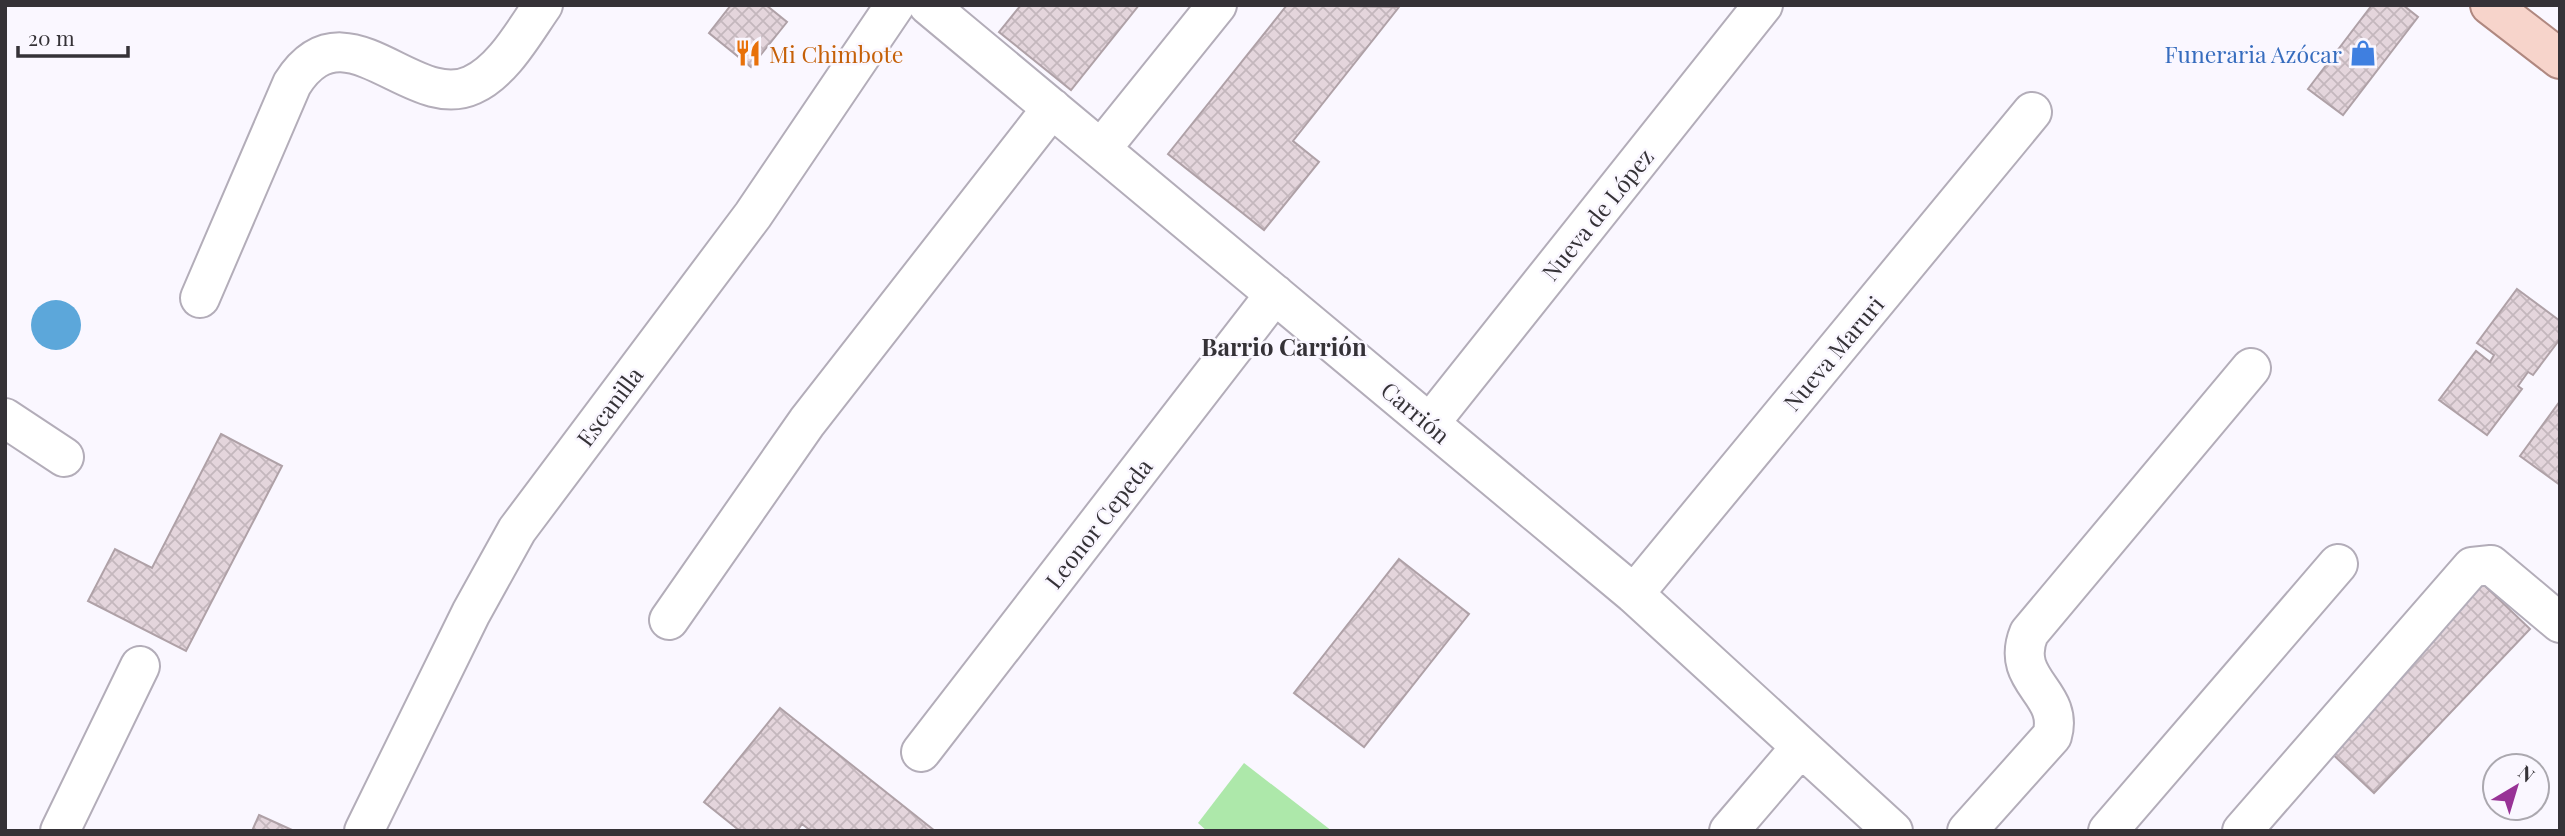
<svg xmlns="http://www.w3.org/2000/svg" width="2565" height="836" font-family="'Playfair Display',serif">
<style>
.pitch{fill:#ade8aa}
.water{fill:#5ca7da}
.building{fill:url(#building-cross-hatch);stroke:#afa1a7;stroke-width:2}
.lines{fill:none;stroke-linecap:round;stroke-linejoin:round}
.minor-casing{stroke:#b3adb9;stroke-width:42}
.major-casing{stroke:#b08880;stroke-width:42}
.minor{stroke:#fff;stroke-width:38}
.major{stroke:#f7d4cb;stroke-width:38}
.labels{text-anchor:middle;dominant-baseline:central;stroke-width:5;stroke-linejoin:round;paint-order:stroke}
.food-label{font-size:23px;fill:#c56008;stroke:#faf7ff;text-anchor:start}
.shop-label{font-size:23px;fill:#366cbe;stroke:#faf7ff;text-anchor:end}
.street-label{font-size:23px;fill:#353237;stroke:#faf7ff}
.neighbourhood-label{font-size:24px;font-weight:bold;fill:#353237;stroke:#faf7ff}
</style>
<defs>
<pattern id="building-cross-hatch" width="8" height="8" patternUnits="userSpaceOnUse" patternTransform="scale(1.75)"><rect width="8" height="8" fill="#e4d5dc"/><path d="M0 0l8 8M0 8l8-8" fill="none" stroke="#c4b7bd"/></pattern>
</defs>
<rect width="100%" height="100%" fill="#faf7ff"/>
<!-- pitch -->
<path class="pitch" d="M1244,763L1332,831H1207L1198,823Z"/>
<!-- water -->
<path class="water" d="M31 325a25 25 0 1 1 50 0a25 25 0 1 1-50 0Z"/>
<!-- building -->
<path class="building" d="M731,5H766L787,22L751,67L709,33Z
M1021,5H1139L1071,90L999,32Z
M1287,5L1399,7L1293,141L1319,162L1264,230L1168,154Z
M2372,5H2403L2418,17L2343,115L2308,89Z
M2517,289L2560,321V339L2533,375L2528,372L2518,386L2522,389L2487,435L2439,400L2476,351L2490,362L2494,355L2477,343Z
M2560,401V485L2520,456Z
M221,434L282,466L186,651L88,601L115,549L152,568Z
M1399,559L1469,614L1364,747L1294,693Z
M2483,584L2530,629L2374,793L2327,749Z
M780,708L935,831H811L802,824L797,831H740L704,802Z
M259,815L292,830L252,831Z"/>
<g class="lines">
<!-- minor casing -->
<g class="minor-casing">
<path id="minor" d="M928,5L1634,594L1893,831
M1101,149L1217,5
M200,298L292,84C345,0 412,113 472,85C503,71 524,32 543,5
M5,418L64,457
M1430,423L1763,5
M1634,594L2032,112
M669,620L807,422L1052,108
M921,752L1275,294
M60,831L140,666
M364,831L471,613L517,530L753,215L895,5
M1729,831L1801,747
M1967,831L2052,736C2065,692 2009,682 2029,633L2251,368
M2108,831L2338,564
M2242,831L2472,567L2491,565L2560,623"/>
</g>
<!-- major casing -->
<g class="major-casing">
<path id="major" d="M2490,5L2560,59"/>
</g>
<!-- minor -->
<use href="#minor" class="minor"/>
<!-- major -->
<use href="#major" class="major"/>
</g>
<!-- icons -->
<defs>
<g id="restaurant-bare" transform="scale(2.1)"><path d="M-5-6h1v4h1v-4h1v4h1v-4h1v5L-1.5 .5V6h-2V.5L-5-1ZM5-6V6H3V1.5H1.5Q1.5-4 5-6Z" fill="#e8710a" stroke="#faf7ff" stroke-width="2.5" paint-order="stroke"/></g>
<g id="shop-bare" transform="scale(2.1)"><path d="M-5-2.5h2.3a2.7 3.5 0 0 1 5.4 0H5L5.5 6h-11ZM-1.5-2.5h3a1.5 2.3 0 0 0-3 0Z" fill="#3f7fe0" stroke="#faf7ff" stroke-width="2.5" paint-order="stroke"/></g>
</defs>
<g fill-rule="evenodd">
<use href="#restaurant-bare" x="748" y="53"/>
<use href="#shop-bare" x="2363" y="53"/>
</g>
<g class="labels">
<!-- food labels -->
<g class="food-label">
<text x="769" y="53">Mi Chimbote</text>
</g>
<!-- shop labels -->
<g class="shop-label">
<text x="2342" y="53">Funeraria Azócar</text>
</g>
<!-- street labels -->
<g class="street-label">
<text transform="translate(1597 214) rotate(-51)">Nueva de López</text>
<text transform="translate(1833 353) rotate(-50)">Nueva Maruri</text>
<text transform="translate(609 406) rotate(-53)">Escanilla</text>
<text transform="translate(1416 412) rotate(40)">Carrión</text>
<text transform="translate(1098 523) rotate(-52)">Leonor Cepeda</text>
</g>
<!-- neighbourhood labels -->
<g class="neighbourhood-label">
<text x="1284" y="346">Barrio Carrión</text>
</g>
</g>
<!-- border -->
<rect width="2565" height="836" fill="none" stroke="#353237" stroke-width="14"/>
<!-- north arrow -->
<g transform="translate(2516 787) rotate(38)"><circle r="33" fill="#faf7ff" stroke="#aba8af" stroke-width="2"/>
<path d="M0-5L12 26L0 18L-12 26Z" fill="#983296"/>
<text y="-10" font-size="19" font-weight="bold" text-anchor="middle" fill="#353237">N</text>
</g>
<!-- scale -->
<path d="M18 46v10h110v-10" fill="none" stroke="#353237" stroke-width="3.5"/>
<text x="28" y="46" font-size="21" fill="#353237" stroke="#faf7ff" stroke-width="5" paint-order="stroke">20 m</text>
</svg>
